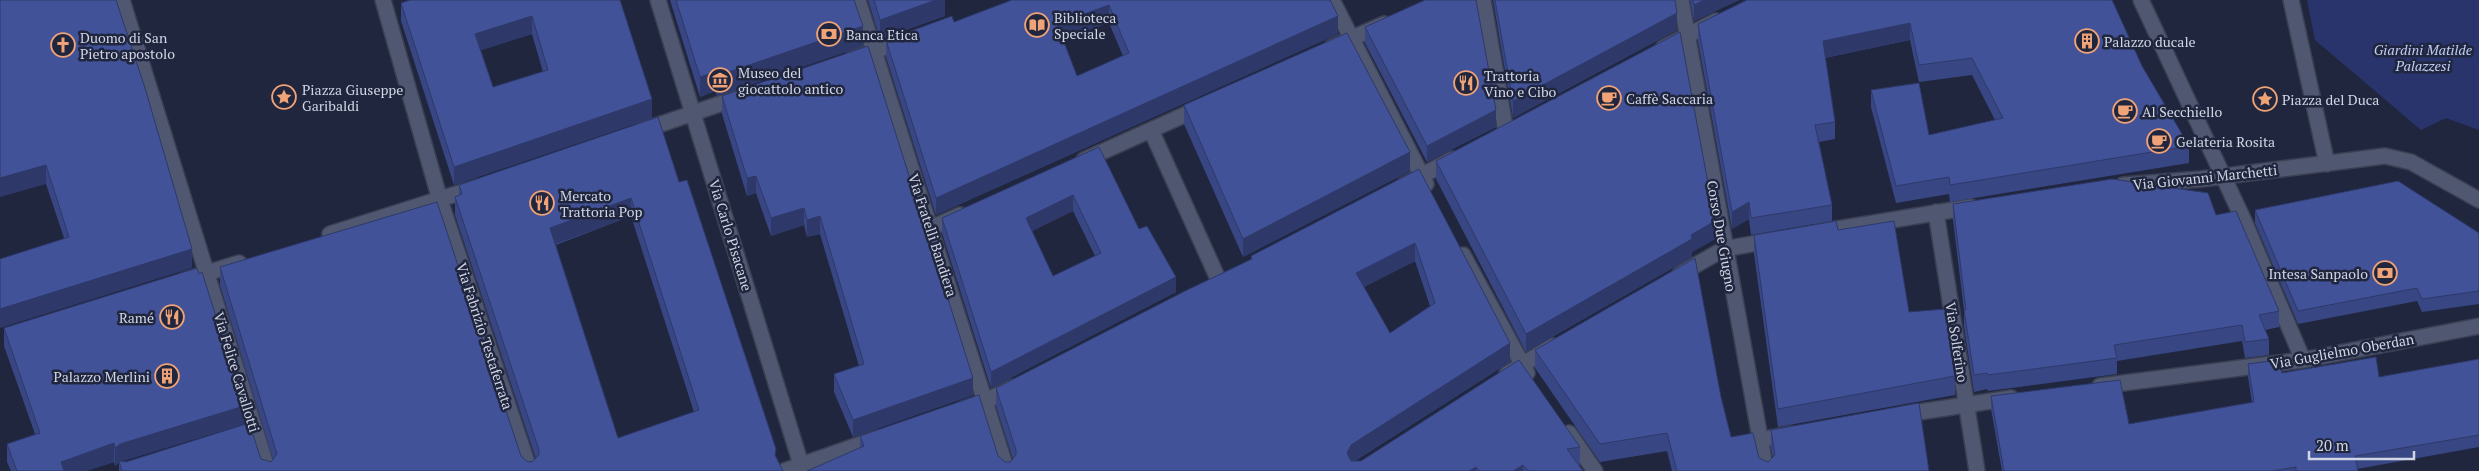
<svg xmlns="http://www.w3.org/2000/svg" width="2479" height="471" font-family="'PT Serif',serif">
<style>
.green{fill:#28346b}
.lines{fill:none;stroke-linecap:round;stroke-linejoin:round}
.street-casing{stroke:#3a3f52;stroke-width:18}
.street{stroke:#4f5771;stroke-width:15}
.wall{fill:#384783;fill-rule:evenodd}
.shaded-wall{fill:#2e396a}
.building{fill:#415298;stroke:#2e396a;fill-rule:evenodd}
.labels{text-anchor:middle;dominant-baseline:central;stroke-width:5;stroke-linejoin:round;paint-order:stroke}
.poi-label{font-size:14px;fill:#d1d6e5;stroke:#20263e;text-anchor:start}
.park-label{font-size:14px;font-style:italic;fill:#c0cdf5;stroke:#20263e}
.street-label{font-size:14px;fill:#d1d6e5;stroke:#20263e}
</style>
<rect width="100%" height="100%" fill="#20263e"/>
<!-- green -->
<path class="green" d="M2307,0H2479V130L2446,118L2421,130L2315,40Z"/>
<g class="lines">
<!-- street casing -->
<g class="street-casing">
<path id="street" d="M122,0L268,471
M383,0L440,200L530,471
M658,0L803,471
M858,0L1007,471
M1332,0L1426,184
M1483,0L1506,132
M1681,0L1766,471
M2141,0L2244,221L2303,360
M2291,0L2327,164
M1332,47L1384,24
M1663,48L1716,21
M852,59L906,40
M1151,130L1219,281
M641,131L740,97
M1084,160L1202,107
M1404,185L1453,159
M2123,185L2201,179L2385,156L2411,162L2479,200
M1936,212L1977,471
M931,228L960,215
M1819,232L1971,207
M330,234L478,187
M1463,255L1527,373
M1680,274L1724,249L1774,240
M185,280L239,263
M1507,374L1553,346
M2100,386L2303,360L2479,326
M963,409L986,401L1013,387
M1900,415L2011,398
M1569,433L1595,471
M1760,440L1791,434
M784,471L878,438"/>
</g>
<!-- street -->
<use href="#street" class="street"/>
</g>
<!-- wall -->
<path class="wall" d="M0,0L192,268L64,238L46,184Z
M620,0L652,118L454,185L401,21V3ZM532,34L543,72L493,87L481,50Z
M670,0H854L863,46L717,96L715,91L700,97Z
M868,0H945V16L880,39Z
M1012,0H1330L1338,34L936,215L886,57V40L954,22ZM1109,23L1123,56L1077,76L1063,39Z
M1493,0H1675L1677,30L1513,118Z
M1690,0H1739L1694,21Z
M2112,0L2142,66L2189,146V163L1950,202L1949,194L1896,203L1871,107V90L1929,135L1995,120L1972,75L1919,82L1910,40L1825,58L1835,122V139L1819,142L1832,205V221L1751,235L1749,219L1732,229L1698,41V24Z
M1365,27L1496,127L1427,162L1365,43Z
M722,96L973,395L853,437L834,392V374L859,366L820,234L807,237L804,225L771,236L756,193L747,196L722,114Z
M1184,105L1410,171L1243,257L1184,124Z
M1099,147L1139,229L1176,292L991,388L942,233V218ZM1073,211L1095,256L1053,276L1032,231Z
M1436,161L1715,239L1692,252V257L1526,352L1436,179Z
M1419,169L1510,362L1355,461L1580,447V465H1579L1583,471H807L860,448V436L998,456L1005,462H1010L1013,459L996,406V388L1251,259V256ZM1415,261L1430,306L1390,333L1364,287Z
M679,182L776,457L783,471H119V463L115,466L114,462L86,471H11L7,462V444L35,434L4,346V328L244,424L122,461L261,459L271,462L273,459L220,285V267L521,456L528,462L533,461L536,459L455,215V197L459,195V185ZM631,216L694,412L618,438L556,245Z
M1953,204L2216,215L2279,311V327L2265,330L2269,339V355L2245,358L2242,341L2117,361V374L1988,391L1987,389L1974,392L1964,327V310L1953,220Z
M2255,210L2479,233V306V304L2422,312L2417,301L2298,324L2255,223Z
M1838,230L1909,312L1955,376V395L1778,427L1754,254V235Z
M1535,350L1721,397L1731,437L1759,458L1768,462L1773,458L1771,448V430L1929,471H1672L1667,451L1600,462L1535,368Z
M2479,359V447L2357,469L2358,471H2002L1991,409V396L2129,424L2252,403L2248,377V364L2282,373L2379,377Z"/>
<!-- shaded-wall -->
<path class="shaded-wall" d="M936,0H945V16L880,39V20Z
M1704,0H1739L1694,21V5Z
M1109,5V23L1057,41V24Z
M1677,13V30L1513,118V101Z
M532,16V34L475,52V34Z
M1338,16V34L936,215V198Z
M1910,23V40L1823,58V41Z
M863,26V46L717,96V76Z
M715,72V91L700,97V77Z
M652,99V118L454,185V167Z
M1496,110V127L1427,162V146Z
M1410,152V171L1243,257V239Z
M46,165V184L0,197V178Z
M756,176V193L747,196V178Z
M1073,195V211L1026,234V218Z
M631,198V216L550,246V228Z
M1749,202V219L1732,229V212Z
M804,208V225L771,236V218Z
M820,216V234L807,237V220Z
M1715,221V239L1692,252V257L1526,352V334Z
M1415,243V261L1356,291V273Z
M192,249V268L0,328V309Z
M1176,277V292L991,388V372Z
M1510,343V362L1351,463L1347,453L1351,445Z
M973,378V395L853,437V420Z
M244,406V424L120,462L119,461V463L115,466V448L120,444Z
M114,443V462L86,471H61V462Z
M1523,465V471H1513Z
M1476,467V471H1469Z"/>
<!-- building -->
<path class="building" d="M0,0H116L145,88L192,249L0,309V259L69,237L46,165L0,178Z
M410,0H620L652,99L454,167L401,3ZM532,16L548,70L493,87L475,34Z
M676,0H854L863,26L717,76L715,72L700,77Z
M874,0H936L880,20Z
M1012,0H1330L1338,16L936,198L886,40L952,16L954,22ZM1109,5L1129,53L1077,76L1057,24Z
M1425,0H1476L1496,110L1427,146L1365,27Z
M1495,0H1675L1677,13L1513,101Z
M1693,0H1704L1694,5Z
M1747,0H2112L2142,66L2189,146L1950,185L1949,177L1896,186L1871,90L1919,83L1929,135L2003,118L1972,58L1919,65L1910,23L1823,41L1835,122L1815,125L1832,205L1751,218L1749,202L1732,212L1698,24Z
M1680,32L1715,221L1691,235L1692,239L1526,334L1436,161Z
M1347,33L1410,152L1243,239L1184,105Z
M868,46L973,378L853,420L834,374L864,364L820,216L807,220L804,208L771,218L756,176L747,178L722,96Z
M658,117L679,182L687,180L776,449L775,455L783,471H122L119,461L126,462L249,423L261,459L271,462L277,454L220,267L437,202L521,456L528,462L533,461L539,455V450L455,197L462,194L459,185ZM631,198L699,410L618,438L550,228Z
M1099,147L1139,229L1147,226L1176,277L991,372L942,218ZM1073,195L1101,253L1053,276L1026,218Z
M1419,169L1510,343L1351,445L1347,453L1351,461H1361L1519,360L1580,447L1567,449L1583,471H1529L1523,465L1513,471H1479L1476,467L1469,471H807L864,446L860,436L979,395L998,456L1005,462H1010L1016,455V450L996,388L1185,291L1252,259L1251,256ZM1415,243L1435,303L1390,333L1356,273Z
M2112,179L2208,193L2216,215L2236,211L2279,311L2259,315L2269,339L2245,342L2242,325L2114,345L2117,358L1988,375L1987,373L1974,375L1964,310H1966L1953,204Z
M2398,181L2479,233V293V291L2422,299L2417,288L2298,311L2255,210Z
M1836,221L1838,230L1894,221L1909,312L1945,309L1955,376L1778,409L1754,235Z
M1695,258L1721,397L1731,437L1753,433L1759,458L1768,462L1775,455L1771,430L1919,403L1929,471H1677L1667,433L1600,444L1535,350Z
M197,268L199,274L202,272L244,406L120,444L115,448L114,443L61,462L64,471H17L7,444L40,433L4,328Z
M2376,357L2379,377L2479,359V435L2355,456L2358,471H2296V467L2272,471H2004L1991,396L2120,380L2129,424L2254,402L2248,364L2277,360L2282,373Z"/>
<!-- icons -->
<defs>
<g id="library-ring" transform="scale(1.25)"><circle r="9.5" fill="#20263e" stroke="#efa377" stroke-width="1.5"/><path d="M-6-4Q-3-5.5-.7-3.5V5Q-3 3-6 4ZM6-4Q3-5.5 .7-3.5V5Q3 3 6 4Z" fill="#efa377"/></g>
<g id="bank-ring" transform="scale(1.25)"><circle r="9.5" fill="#20263e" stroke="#efa377" stroke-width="1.5"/><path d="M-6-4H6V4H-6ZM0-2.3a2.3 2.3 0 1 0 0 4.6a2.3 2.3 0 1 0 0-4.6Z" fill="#efa377"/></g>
<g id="building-ring" transform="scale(1.25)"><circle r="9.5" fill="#20263e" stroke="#efa377" stroke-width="1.5"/><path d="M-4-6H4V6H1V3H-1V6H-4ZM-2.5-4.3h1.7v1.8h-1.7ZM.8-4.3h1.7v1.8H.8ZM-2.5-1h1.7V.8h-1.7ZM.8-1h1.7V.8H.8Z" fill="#efa377"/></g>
<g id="church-ring" transform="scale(1.25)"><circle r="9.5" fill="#20263e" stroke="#efa377" stroke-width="1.5"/><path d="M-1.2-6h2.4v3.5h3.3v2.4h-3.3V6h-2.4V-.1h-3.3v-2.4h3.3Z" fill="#efa377"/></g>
<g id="museum-ring" transform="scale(1.25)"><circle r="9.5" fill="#20263e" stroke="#efa377" stroke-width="1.5"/><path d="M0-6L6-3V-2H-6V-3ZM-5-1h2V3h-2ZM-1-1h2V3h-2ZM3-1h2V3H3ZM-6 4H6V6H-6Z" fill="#efa377"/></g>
<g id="restaurant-ring" transform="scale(1.25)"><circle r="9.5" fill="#20263e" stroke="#efa377" stroke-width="1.5"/><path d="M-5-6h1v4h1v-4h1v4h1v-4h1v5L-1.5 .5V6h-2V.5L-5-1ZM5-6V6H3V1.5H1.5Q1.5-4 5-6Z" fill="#efa377"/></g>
<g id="sight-ring" transform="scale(1.25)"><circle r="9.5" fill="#20263e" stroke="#efa377" stroke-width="1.5"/><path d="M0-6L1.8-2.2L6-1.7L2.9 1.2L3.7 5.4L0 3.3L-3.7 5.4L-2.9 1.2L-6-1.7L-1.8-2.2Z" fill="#efa377"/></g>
<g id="cafe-ring" transform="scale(1.25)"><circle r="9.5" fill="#20263e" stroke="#efa377" stroke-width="1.5"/><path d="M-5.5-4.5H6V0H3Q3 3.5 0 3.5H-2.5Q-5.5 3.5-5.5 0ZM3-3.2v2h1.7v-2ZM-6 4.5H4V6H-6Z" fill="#efa377"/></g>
</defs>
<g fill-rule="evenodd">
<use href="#library-ring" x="1037" y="25"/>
<use href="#bank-ring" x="829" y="34"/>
<use href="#building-ring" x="2087" y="41"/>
<use href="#church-ring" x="63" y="45"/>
<use href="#museum-ring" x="720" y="80"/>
<use href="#restaurant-ring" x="1466" y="83"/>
<use href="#sight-ring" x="284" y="97"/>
<use href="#cafe-ring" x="1609" y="98"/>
<use href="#sight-ring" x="2265" y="99"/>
<use href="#cafe-ring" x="2125" y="111"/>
<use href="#cafe-ring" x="2159" y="141"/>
<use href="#restaurant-ring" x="542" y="203"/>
<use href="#bank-ring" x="2385" y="273"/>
<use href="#restaurant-ring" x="172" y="317"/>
<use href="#building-ring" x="167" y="376"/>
</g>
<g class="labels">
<!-- poi labels -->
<g class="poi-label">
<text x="1054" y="17">Biblioteca<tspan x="1054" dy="16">Speciale</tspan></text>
<text x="846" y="34">Banca Etica</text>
<text x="80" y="37">Duomo di San<tspan x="80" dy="16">Pietro apostolo</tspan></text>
<text x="2104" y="41">Palazzo ducale</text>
<text x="738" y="72">Museo del<tspan x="738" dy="16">giocattolo antico</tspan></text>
<text x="1484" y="75">Trattoria<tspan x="1484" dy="16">Vino e Cibo</tspan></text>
<text x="302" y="89">Piazza Giuseppe<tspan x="302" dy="16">Garibaldi</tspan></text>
<text x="1626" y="98">Caffè Saccaria</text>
<text x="2282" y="99">Piazza del Duca</text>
<text x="2142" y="111">Al Secchiello</text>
<text x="2176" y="141">Gelateria Rosita</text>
<text x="560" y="195">Mercato<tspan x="560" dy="16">Trattoria Pop</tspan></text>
<text x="2368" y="273" text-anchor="end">Intesa Sanpaolo</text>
<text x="154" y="317" text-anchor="end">Ramé</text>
<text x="150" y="376" text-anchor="end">Palazzo Merlini</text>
</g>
<!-- park labels -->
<g class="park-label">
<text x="2423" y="49">Giardini Matilde<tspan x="2423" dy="16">Palazzesi</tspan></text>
</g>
<!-- street labels -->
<g class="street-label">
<text transform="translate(2205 177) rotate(-6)">Via Giovanni Marchetti</text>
<text transform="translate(731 235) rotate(73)">Via Carlo Pisacane</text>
<text transform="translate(933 235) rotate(72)">Via Fratelli Bandiera</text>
<text transform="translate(1722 236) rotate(80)">Corso Due Giugno</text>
<text transform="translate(485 336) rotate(72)">Via Fabrizio Testaferrata</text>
<text transform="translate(1957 342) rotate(81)">Via Solferino</text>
<text transform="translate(2342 351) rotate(-10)">Via Guglielmo Oberdan</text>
<text transform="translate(237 372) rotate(73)">Via Felice Cavallotti</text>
</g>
</g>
<!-- scale -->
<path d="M2309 451v8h105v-8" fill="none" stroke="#d1d6e5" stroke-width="2.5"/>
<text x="2316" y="451" font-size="15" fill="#d1d6e5" stroke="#20263e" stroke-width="4" paint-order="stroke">20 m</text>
</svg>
